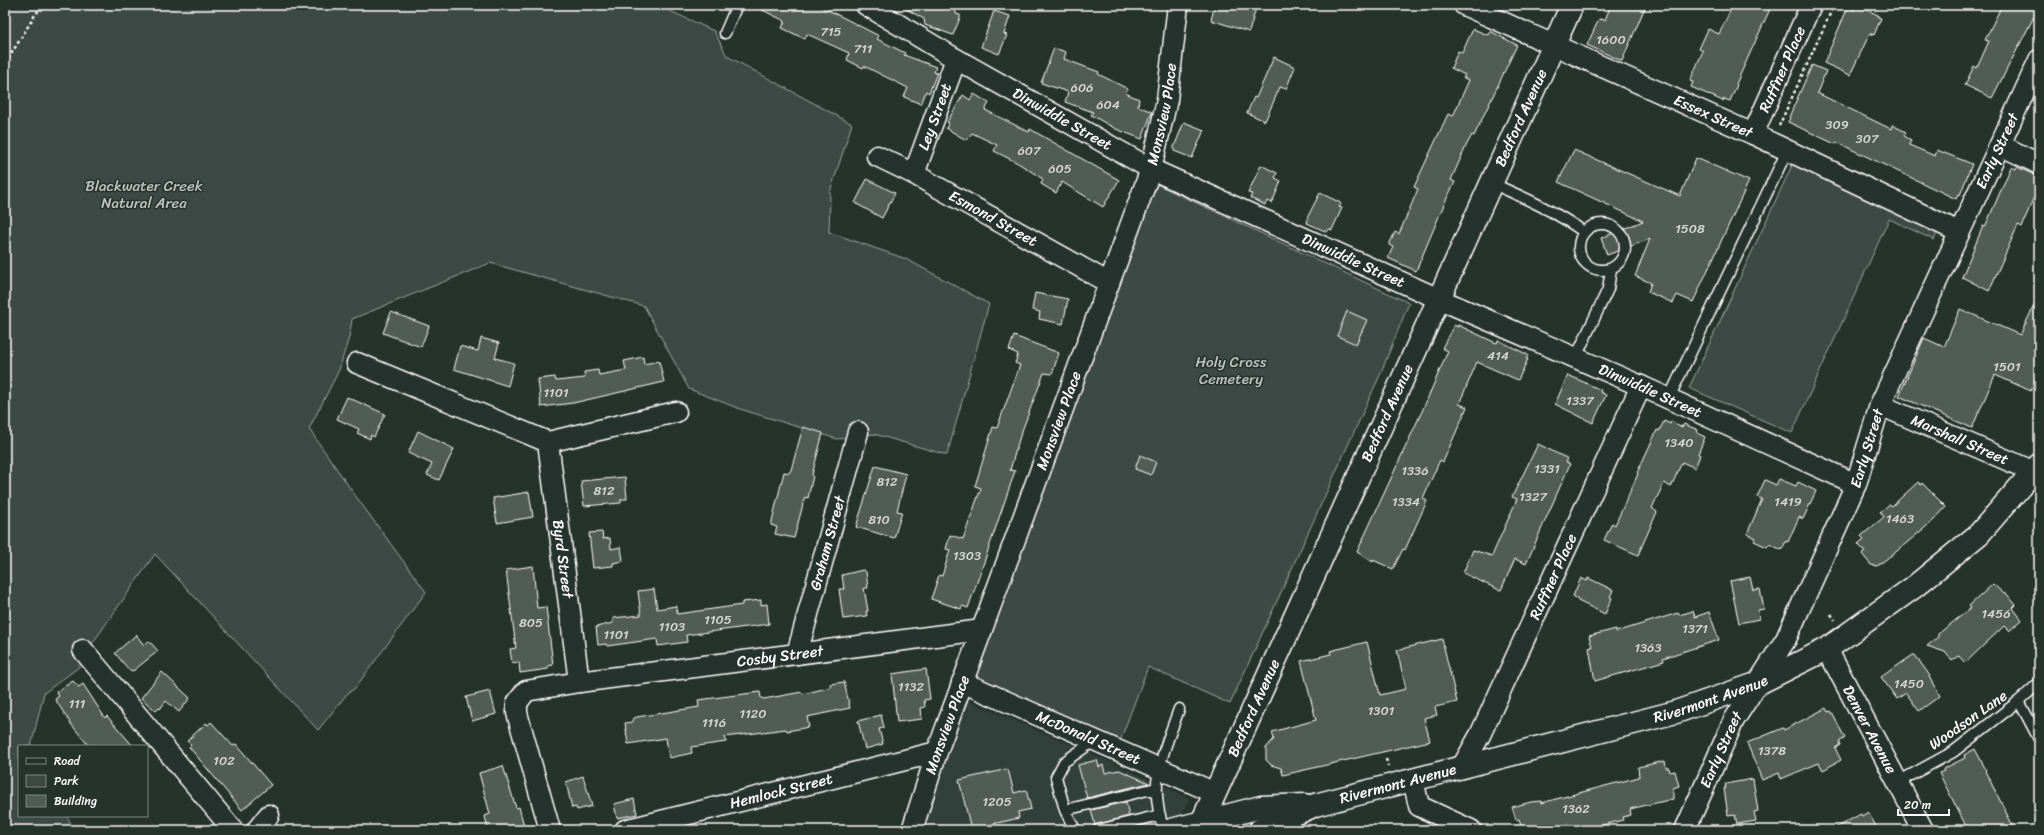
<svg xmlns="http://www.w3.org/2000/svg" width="2044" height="835" font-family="Sriracha,sans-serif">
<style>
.built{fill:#333f3a}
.green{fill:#3e4944;stroke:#9ea4a2}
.building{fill:#515c57;stroke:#fff}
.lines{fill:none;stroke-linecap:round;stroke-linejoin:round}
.lane-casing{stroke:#fff;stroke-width:13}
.street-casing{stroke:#fff;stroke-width:23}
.secondary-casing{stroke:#fff;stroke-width:25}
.path{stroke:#fff;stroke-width:2.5;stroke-dasharray:3 3;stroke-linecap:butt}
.lane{stroke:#26332d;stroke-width:10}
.street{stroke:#26332d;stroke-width:20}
.secondary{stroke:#26332d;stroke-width:22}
.labels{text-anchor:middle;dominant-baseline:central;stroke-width:3;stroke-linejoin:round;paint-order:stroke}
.number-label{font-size:13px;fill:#d4d6d5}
.street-label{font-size:15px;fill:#fff;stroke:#26332d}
.park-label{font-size:15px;fill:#bbbfbe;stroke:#26332d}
</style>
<rect width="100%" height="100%" fill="#26332d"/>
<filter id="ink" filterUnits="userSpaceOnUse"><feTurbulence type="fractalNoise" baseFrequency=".025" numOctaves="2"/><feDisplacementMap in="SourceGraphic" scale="8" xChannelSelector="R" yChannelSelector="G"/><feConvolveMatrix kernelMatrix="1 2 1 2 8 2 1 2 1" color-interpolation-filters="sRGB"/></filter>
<g filter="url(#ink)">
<!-- built -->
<path class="built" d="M966,700L1104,759L1189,798L1181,817L1129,830H923Z"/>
<!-- green -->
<path class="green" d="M5,5H657L714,31L727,56L852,124L830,192L829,232L906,259L989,304L947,455L874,434L837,439L740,409L689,389L644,306L490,263L352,319L349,337L339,370L309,429L357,498L426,592L355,688L347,694L318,730L155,554L92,644L79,667L44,693L31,746H19V816H67L74,830H5Z
M1793,163L1938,230L1934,240L1889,219L1792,433L1689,388Z
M1152,182L1409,303L1380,375L1230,704L1148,667L1120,741L975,677Z"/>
<!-- building -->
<path class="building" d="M752,5H817L846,19L879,36L877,39L905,53L904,55L936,67L934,72L937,73L929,93L926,91L921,104L904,97L908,88L864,66L863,68L847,60L849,53L807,34L805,39L782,28L785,21Z
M899,5H957L955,11L956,12V14L960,15V18L953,35L925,25L924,19Z
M1215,5H1257L1249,32L1211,20Z
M1611,5H1646L1622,61L1587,45L1599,19L1605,20Z
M1733,5H1763L1770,9L1736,84L1737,85L1730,101L1724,99L1723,101L1691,87L1693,82L1690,81L1703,51L1699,49L1708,29L1719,34Z
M1856,5L1878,15V17L1881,18L1874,35L1870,33L1850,75L1824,63L1848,7L1854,10Z
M2002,5H2039V7L1992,98L1965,85L1974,66L1977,68L1989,41L1985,40Z
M994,11L1010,16L1004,34L1007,35L999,54L981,47Z
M1473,29L1488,35L1490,31L1517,45L1474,136L1472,135L1467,144L1451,180L1455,182L1445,202L1416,271L1388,258L1393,247L1389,245L1395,232L1399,234L1418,189L1414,187L1448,114L1453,116L1469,80L1463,78L1465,75L1451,68L1458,51L1462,53Z
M1054,48L1066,52L1064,59L1099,72L1098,74L1128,89L1125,93L1139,99L1138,106L1152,112L1142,139L1116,129L1091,115L1093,112L1065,102L1068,92L1041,83Z
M1274,57L1295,67L1286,89L1280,87L1265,121L1247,113L1254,97L1256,98Z
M1812,65L1826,71L1817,93L1891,129L1892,125L1906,132L1904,136L1911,140L1909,145L1935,156L1937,150L1972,164L1960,195L1958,194L1956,199L1836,142L1835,144L1788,122L1790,118L1789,117Z
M974,94L989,103L985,110L1029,132L1030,129L1119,180L1103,207L1062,182L1056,193L1041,184L1043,179L1018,163L994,151L997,145L972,133L966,140L946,128L949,123L947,122L963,95L970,100Z
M1184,122L1204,130L1192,158L1174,151V147Z
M1574,150L1680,196L1696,158L1749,181L1693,302L1677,295L1673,303L1648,292L1651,283L1635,276L1650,239L1607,255L1601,238L1643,221L1558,182Z
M1261,165L1277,173L1275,178L1281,181L1272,203L1267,201L1265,205L1250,198L1252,194L1248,193Z
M2011,167L2016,169L2017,167L2039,177V202L2033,199L2022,227L2018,225L1989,291L1962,277L1983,226L1985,227Z
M867,179L895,193L882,218L855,203Z
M1320,193L1339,202L1341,204L1339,207L1342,208L1332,230L1329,229L1327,232L1307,223L1308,219L1307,218Z
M1035,293L1068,299L1063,324L1039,319L1040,312L1032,310Z
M2039,295V373L2031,391L1995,375L1972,428L1899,396L1924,338L1944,347L1960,309L2020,335Z
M1347,311L1367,320L1356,344L1337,336Z
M391,312L429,326L421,347L383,333Z
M1454,325L1458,327V325L1494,342L1497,343L1498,340L1528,355L1526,359H1528L1518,380L1477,362L1459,404L1467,407L1443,462L1440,460L1423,498L1427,501L1405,550L1403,549L1393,569L1373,560V562L1357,552L1423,409L1448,351L1442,348Z
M1014,336L1059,353L1052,374L1044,373L1020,436L1010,470L1015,471L982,568L968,608L962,606L961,609L931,599L939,575L942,576L950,550L946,549L950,535L963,539L981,488L975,486L993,427L997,428L1020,365L1015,363L1018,354L1009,350Z
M481,338L499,343L495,358L514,363L508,386L454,369L460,346L478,351Z
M643,357L644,364L659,361L664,382L573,403L541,407L538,379L555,377L556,381L585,378L584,372L598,370L599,375L626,370L624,361Z
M1568,375L1601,390L1600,392L1606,395L1593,423L1555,404Z
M347,397L385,414L374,437L371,435L370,439L357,433L359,429L337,419Z
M1664,421L1670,424L1671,421L1682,427L1684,424L1698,430L1697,433L1705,437L1698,454L1700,455L1695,468L1682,462L1671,487L1664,483L1652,508L1657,512L1638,555L1604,540L1612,523L1615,525L1638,474L1637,473L1657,430L1659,431Z
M803,427L823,433L812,475L813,476L808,498L805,497L794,538L775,534L777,527L771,525L784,472L789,473L791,470Z
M418,431L454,449L439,480L427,475L432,464L408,453Z
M1538,444L1568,459L1566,462L1570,464L1526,564L1515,559L1501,590L1497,589L1463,573L1473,550L1492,556L1517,499L1512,497Z
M1140,455L1156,462L1151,475L1135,469Z
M875,466L906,474L897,511L902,512L894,538L856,527Z
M625,477L627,499H621V503L584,506L581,481Z
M1779,479L1796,486L1798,482L1816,491L1803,519L1799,517L1788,542L1786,541L1782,550L1769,544L1767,547L1754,541L1756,538L1747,534L1762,499L1757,497L1765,480L1776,485Z
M1918,482L1921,485L1922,483L1946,507L1934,520L1897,551L1877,566L1871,565L1862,554L1865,552L1858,544L1864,539L1861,536L1884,517L1880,512L1890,504L1892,506Z
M529,492L533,517L497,523L493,498Z
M602,532L603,539L610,538L611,549L621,547L623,561L613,563V566L593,568L589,533Z
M533,566L537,608L546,607L553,665L548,666V669L520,673L519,662L512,663L510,649L516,648L506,570Z
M863,570L866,572L868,588H864L868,611H866L867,616L843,619L839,589H844L842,575Z
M1750,577L1753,590L1760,589L1764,609L1758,610L1759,619L1739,623L1730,581Z
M1581,578L1587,581L1588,578L1613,590L1610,597L1612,598L1605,614L1578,601V599L1573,596Z
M1993,584L2004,594L2006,593L2016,605L2013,608L2022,620L2009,631L2004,626L1965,663L1959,656L1952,661L1945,652L1927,646L1938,637V634L1971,608L1969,606Z
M654,589L657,609L676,606L677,614L742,605V602L761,600V605L767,604L769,624L686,635L687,642L658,646L657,639L607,646L606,644L598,645L596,627L613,623V618L641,615L638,591Z
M1693,611L1695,617L1709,612L1719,640L1663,658L1664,661L1595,681L1589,648L1592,647L1589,636L1616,629V632L1678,613L1679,615Z
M136,635L144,645L149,641L158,651L133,671L132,670L130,671L115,653Z
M1442,639L1457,702L1435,707L1437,715L1424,718L1430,741L1283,775L1281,768L1271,765L1266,760V748L1274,739L1272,732L1316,720L1301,661L1331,654L1330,651L1367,642L1380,695L1406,689L1397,650Z
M1913,655H1915L1930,676L1929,677L1940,696L1919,711L1906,693L1897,699L1881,677Z
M926,669L930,699L924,700L925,707L921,708L922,719L897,722L892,674Z
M162,672L190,698L179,712L166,701L160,709L159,708L156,711L141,698Z
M73,681L79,687L83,684L105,718L107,716L133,746H89L71,724L55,699L59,696L56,692Z
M844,682L850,708L807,717L809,727L787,731L786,729L725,737L726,742L691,747L692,753L669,758L666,738L628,744L625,723L633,722V719L637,717L699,707L698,700L760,692L761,698L764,699L802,692L803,694L831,687L830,684Z
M490,691L496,714L472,721L466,697Z
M1826,708L1828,712L1831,711L1845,738L1839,742L1840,745L1835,748L1841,760L1823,770L1819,763L1781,779L1779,773L1762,780L1747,743L1783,728L1784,730Z
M881,715L884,728L879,729L883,744L865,749L858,721Z
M211,722L233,746L236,744L271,785L242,810L189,747L191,745L187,741L206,723L208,725Z
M1975,749L1986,770L1985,771L2015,830H1968L1939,773L1944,771L1943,769L1965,758L1964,755Z
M1097,760L1099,767L1103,765L1105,773L1119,770L1149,783L1087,798L1078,765Z
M1665,761L1666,768H1669L1670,772L1675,771L1679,786L1673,788V799L1630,809L1631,815L1622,817L1623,820L1594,827L1595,830H1570L1568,824L1546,830H1522L1519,819L1516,820L1512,807L1531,802L1541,801V803L1639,777L1638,767Z
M503,766L516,808L519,807L525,830H488L485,816L490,814L479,773Z
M1008,769L1014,793L1026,790L1031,809L1018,812L1019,818L971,829L959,780Z
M583,776L592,806L577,810L576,807L572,808L566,782Z
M1753,779L1758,811L1754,812L1756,821L1737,824L1735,815L1728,816L1724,788H1726L1725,784Z
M634,799L637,814L617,818L614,804Z
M1126,802L1129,816L1095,825L1091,810Z
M1868,812L1878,830H1831L1861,814L1862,816Z"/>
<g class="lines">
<!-- lane casing -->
<g class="lane-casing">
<path id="lane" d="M725,33L737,5
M1491,183C1523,197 1555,211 1584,232
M1579 247a23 23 0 1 1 46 0a23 23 0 1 1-46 0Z
M1576,357L1608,289L1611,269
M1669,398L1787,151
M2019,701L2039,683
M1898,782L1953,752L2019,701L2039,739
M1065,810L1156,788
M1075,830L1065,810L1056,777L1064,762L1094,741
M1098,830L1160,815
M1164,830C1147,781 1163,755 1179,709"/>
</g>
<!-- street casing -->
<g class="street-casing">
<g id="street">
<path id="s1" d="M866,5L956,59L1151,169L1439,299L1641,386L1856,484"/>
<path id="s2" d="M1464,5L1753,134L1959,232"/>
<path id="s3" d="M1753,134L1811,5"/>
<path d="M2000,145L2039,164"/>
<path id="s4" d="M877,156L914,174L1109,283"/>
<path id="s5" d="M914,174L956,59"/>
<path d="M357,363L548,442"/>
<path id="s6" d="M1880,405L2039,474"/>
<path id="s7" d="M548,442L579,682"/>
<path d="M548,442L676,412"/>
<path id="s8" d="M1827,649L1923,830"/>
<path d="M83,650L233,830"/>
<path id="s9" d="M797,654L858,432"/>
<path id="s10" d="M962,682L1215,793"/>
<path id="s11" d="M1462,767L1480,735L1641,386"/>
<path d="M1413,780L1419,806L1471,830"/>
<path d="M257,830L269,815"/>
<path id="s12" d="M550,830L517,713V703L526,691L579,682L982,630"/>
<path id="s13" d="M625,830L937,752"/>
<path id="s14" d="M912,830L937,752L1151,169L1167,100L1178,5"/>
<path id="s15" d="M1685,830L1734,720L1786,639L1856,484L1880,405L2039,60"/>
</g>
</g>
<!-- secondary casing -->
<g class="secondary-casing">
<g id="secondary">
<path id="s16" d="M1202,822L1572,5"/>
<path d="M1171,830L1261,807L1305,805"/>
<path id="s17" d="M1260,830L1315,805L1676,712L1759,683L1827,649L1914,587L1979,534L2039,465"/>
</g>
</g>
<!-- path -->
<path class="path" d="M5,64L35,15L43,5
M1779,126L1834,5
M1831,614L1835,620
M1386,759L1388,766"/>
<!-- lane -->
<use href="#lane" class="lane"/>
<!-- street -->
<use href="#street" class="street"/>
<!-- secondary -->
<use href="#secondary" class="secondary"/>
</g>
</g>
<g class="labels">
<!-- number labels -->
<g class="number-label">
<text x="831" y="31">715</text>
<text x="1611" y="39">1600</text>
<text x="863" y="48">711</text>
<text x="1082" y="87">606</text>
<text x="1108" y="104">604</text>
<text x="1837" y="124">309</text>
<text x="1867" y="138">307</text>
<text x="1029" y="150">607</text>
<text x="1060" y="168">605</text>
<text x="1690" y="228">1508</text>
<text x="1498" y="355">414</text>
<text x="2007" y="366">1501</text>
<text x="556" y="392">1101</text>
<text x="1580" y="400">1337</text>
<text x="1679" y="442">1340</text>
<text x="1547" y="468">1331</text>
<text x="1415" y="470">1336</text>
<text x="887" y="481">812</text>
<text x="604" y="490">812</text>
<text x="1533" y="496">1327</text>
<text x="1406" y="501">1334</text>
<text x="1788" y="501">1419</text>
<text x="1900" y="518">1463</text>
<text x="879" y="519">810</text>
<text x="967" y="555">1303</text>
<text x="1996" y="613">1456</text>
<text x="718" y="619">1105</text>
<text x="531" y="622">805</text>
<text x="672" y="626">1103</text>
<text x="1695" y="628">1371</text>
<text x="616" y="634">1101</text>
<text x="1648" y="647">1363</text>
<text x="1909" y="683">1450</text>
<text x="911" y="686">1132</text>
<text x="77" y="703">111</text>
<text x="1381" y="710">1301</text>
<text x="753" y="713">1120</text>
<text x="714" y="722">1116</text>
<text x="1772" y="750">1378</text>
<text x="224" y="760">102</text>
<text x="997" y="801">1205</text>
<text x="1576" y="808">1362</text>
</g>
<!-- street labels -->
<g class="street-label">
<text stroke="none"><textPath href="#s3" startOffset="71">Ruffner Place</textPath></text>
<text stroke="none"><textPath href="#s14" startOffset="759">Monsview Place</textPath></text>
<text stroke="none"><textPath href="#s2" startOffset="273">Essex Street</textPath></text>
<text stroke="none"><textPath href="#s5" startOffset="61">Ley Street</textPath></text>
<text stroke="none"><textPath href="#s16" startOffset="773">Bedford Avenue</textPath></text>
<text stroke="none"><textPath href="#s1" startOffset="227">Dinwiddie Street</textPath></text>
<text stroke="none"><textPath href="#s15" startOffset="749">Early Street</textPath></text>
<text stroke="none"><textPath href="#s4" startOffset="132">Esmond Street</textPath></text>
<text stroke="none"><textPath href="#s1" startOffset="551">Dinwiddie Street</textPath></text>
<text stroke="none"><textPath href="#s1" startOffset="875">Dinwiddie Street</textPath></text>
<text stroke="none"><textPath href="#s16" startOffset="449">Bedford Avenue</textPath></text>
<text stroke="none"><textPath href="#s14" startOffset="435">Monsview Place</textPath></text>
<text stroke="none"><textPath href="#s6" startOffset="87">Marshall Street</textPath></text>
<text stroke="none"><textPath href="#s15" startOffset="424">Early Street</textPath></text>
<text stroke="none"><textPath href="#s9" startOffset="115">Graham Street</textPath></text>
<text stroke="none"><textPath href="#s7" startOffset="118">Byrd Street</textPath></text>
<text stroke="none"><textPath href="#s11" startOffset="211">Ruffner Place</textPath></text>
<text stroke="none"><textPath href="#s12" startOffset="403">Cosby Street</textPath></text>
<text stroke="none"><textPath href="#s17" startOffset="470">Rivermont Avenue</textPath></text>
<text stroke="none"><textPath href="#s16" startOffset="125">Bedford Avenue</textPath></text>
<text transform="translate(1968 720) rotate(-35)">Woodson Lane</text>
<text stroke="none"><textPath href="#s14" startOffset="111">Monsview Place</textPath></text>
<text stroke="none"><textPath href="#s8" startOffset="91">Denver Avenue</textPath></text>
<text stroke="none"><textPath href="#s10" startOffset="138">McDonald Street</textPath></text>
<text stroke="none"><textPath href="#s15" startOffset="88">Early Street</textPath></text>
<text stroke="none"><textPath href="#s17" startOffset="146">Rivermont Avenue</textPath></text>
<text stroke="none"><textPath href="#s13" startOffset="161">Hemlock Street</textPath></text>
</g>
<!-- park labels -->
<g class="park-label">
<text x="144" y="186">Blackwater Creek<tspan x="144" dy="17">Natural Area</tspan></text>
<text x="1231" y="362">Holy Cross<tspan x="1231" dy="17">Cemetery</tspan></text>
</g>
</g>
<!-- margin -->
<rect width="2044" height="835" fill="none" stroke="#26332d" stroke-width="20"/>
<rect x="10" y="10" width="2024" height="815" fill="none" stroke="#fff" stroke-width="1.5" filter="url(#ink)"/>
<!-- legend -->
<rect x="18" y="745" width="130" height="72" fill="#26332d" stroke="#7d8581"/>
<rect x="26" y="758" width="20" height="6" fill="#26332d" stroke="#7d8581"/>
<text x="54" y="765" font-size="12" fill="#ffffff">Road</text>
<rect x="26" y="775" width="20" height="12" fill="#3e4944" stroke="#7d8581"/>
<text x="54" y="785" font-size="12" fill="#ffffff">Park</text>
<rect x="26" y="795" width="20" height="12" fill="#515c57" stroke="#7d8581"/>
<text x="54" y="805" font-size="12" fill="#ffffff">Building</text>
<!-- scale -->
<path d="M1898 809v6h51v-6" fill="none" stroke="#ffffff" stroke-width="2"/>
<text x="1904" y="809" font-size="12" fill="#ffffff" stroke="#26332d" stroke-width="3" paint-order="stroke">20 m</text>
</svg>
